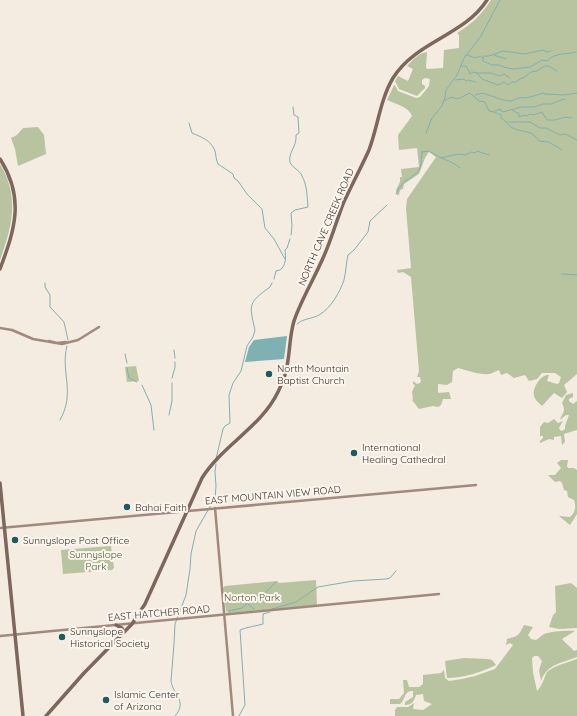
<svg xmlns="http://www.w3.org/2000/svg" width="577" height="716" font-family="Quicksand,sans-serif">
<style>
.green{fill:#b8c4a0}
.water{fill:#7fb0b2}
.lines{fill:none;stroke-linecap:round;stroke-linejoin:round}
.stream{stroke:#7fb0b2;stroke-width:1}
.secondary{stroke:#a18a7d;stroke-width:2.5}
.primary{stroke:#7d675c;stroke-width:3.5}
.poi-dot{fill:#1f5a5e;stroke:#fbf5ee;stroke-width:1.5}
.labels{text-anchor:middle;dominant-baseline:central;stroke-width:4;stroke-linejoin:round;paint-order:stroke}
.street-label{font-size:10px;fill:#3b302b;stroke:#fbf5ee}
.poi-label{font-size:10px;fill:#3b302b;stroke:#fbf5ee;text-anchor:start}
.park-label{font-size:10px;fill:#4a5a2e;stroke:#fbf5ee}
</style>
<rect width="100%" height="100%" fill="#f4ebe1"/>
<!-- green -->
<path class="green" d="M491,0H577V374L564,385L567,392L562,398L554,393L542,406C539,403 535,400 534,396C532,388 541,374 549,375L547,381L557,384L559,383L561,377L555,373H542L537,379L529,381L525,375L514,378L507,373L501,375L499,370C496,371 493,373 490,374C480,375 468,371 458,368L453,371L452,382L447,385L438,384V392L439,393L449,392L451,399H443L441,405L438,407L433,406L419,409L412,400L413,399L412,392L415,385L413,384V381L417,384L420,383L421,381L420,377H417L419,371L411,277L403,272L398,273L397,270L411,268L406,208L407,199L436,157L429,152L425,158L419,174L404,184L403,189L400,190L399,195H397L396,190L400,182V177H402L401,169L419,167L417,148L399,150L398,135L412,116C409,107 396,104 387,100L394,85H395L398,91L416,98L420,97L429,86L430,79L425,78L422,80V84L425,86V88L417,96L399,89L395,81L398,76L408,81L413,69L407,66C413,60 418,53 427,52V53L426,67L427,69L443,68L444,50L459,48V35L457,33C472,24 482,14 491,0Z
M38,127L44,135L46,154L18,166L15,149L11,138L17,135L23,128Z
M0,164C20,197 12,227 0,260Z
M136,366L139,381L127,382L125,367Z
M573,393V397L569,399V401L573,404L577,401V430L564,434L565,442L562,445L561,436L554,437V440L549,439L540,443V441L543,438V436H540V427L544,422L548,423L554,419L558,423L563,421L559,428L560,430L562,431L565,429V426L569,415H566L560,420C563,411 566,412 562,403L566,395Z
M561,460H568L567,466L568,468H574L577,470V514L570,525L559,516L570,517C576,512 576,506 574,500L568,497L567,491L564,490L562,483L560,481L555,482L548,475H555L561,468L557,463Z
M111,546L114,568L112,570L63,574L61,550Z
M316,580L317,605L228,613L226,611L223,588L225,586L277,581L279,583Z
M571,583L577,588V628L559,629L549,627L553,615L556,612L555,586Z
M524,625L533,627L528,635L531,639L536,640C539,638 541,636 544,634C551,631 568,630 575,631L562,639C566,644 570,646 574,651L577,650V657C562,663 547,664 541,681L539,670L542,661L538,656H534L532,658L533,672L537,691C542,686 543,681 546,674C549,667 569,662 577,659V716H395V710L397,707H408L414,703L413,709L423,710L432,704L424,701L423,694L416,695C414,701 412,705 405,705V702L413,697V691C404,690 406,699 400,704H390V699H399L404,693L403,680H407L409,687H419L423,684V675L441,673L444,670L445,678L449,681L462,679L475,676L495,669L513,645L510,643L506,645L507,639C518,636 518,637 524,625Z
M464,658L488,659L492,660L496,665C482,672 463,678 447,678L445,661Z"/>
<!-- water -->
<path class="water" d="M287,336L284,359L245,362L249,347L254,340Z"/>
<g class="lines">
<!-- stream -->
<path class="stream" d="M467,55L475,58L480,56L483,58V61L492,65H499L507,68L514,69L530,67L542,60L547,61C555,52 566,55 576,52
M494,55L506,59
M483,58L484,56H489L503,51L524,54L543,50L547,52L551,51
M461,66H466L470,74L473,72L477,73L482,79L498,85L504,82L508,85L512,82H516L520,79L525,77L531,72L537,71L545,66H549L557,71
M477,73H491L500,76L504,74L510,78
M455,80L464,79L466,81L468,80L476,82
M475,95L483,93C489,95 504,101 510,101C513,101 516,98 519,98C521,97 523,98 525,98C531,97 537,95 543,93L545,94L564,95L577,93
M444,101L451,97C461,101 461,96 470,93L479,101L485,102L489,111L494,112L501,115V118C505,120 507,124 511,127C523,134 530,128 539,141L549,142L562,150
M512,110L519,114V117L524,115L527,116L530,114L533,115L542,112L547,120H555L565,117L570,118L572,117
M495,111L501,109V111L503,112L521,107H534L543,104H551L564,99L565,100
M508,122H530L540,128H546L560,135L565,134L577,140
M189,123L192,133C201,137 211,140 215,151C216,155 216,160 218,164L233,174L234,178L238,181L247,194L262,209L265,228L274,239L285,259
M426,133L432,118L442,106L445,97L446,90L457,75L464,58L481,36L500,0
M422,152L429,151C440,159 451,160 460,168
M440,158L459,154L465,155L471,152L475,153L477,151L489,155
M396,194C402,178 416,178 420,168C422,163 421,156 422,151
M291,235L292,226L291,213L295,210L308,207C307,196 307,185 302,176C300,170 292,168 290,162C288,152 297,147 296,135L299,133L298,117L294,115L293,107
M562,274L577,275
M274,279L276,271L280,270C286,266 286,257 285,250L287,248L290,239
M45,283V287L50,295V307L64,322L68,340
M297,324C304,318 312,319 319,315C331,308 340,292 344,280C346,272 346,263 348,255L354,250L368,232L370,221L387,205
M174,350L175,358
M125,354L127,363
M127,368L129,378L137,382
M172,378L175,367V362
M142,385L151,405L154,430
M169,415L172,401V383
M60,420C76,392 60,372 67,346
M216,459L223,429L225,426L230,423L229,395L233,383L241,371L247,346L253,337L255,330C249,304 248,303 270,287L272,283
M248,604L254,609
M272,609L296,602L318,587L353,581L386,579L390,578L396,571
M229,611L242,608L254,597L266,592L276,582
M175,716C188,701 173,695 171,681L174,644L175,624L186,595L190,569L191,554L196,531L215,498L216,486L215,472L216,464
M239,716L245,705L240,630C247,627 256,626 263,624V614L270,612"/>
<!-- secondary -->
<path class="secondary" d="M0,328L12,330L33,339L62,344L78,340L99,327
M49,341L57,343L66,342
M215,508L233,716
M0,528L476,485
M0,636L439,594"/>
<!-- primary -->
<path class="primary" d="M0,159C25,198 15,229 0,269
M0,483L23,716
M116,625L122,628L123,633
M46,716L84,673L132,624L145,604L202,478C223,445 261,427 278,392C283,382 287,371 288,360C290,348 290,334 294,321C301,300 314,279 323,258C331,241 336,222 343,204C351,186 361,168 369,150C378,126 380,100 393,78C416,41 464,36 487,0"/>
</g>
<!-- markers -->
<g class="poi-dot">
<circle cx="269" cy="374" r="4"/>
<circle cx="354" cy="453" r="4"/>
<circle cx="127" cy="507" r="4"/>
<circle cx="15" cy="540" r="4"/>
<circle cx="62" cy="637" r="4"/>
<circle cx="106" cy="700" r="4"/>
</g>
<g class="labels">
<!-- street labels -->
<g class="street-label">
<text transform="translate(326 227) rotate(-67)">NORTH CAVE CREEK ROAD</text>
<text transform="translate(273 495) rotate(-5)">EAST MOUNTAIN VIEW ROAD</text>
<text transform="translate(159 613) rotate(-5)">EAST HATCHER ROAD</text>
</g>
<!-- poi labels -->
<g class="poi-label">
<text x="277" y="368">North Mountain<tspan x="277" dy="12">Baptist Church</tspan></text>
<text x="362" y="447">International<tspan x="362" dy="12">Healing Cathedral</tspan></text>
<text x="135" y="507">Bahai Faith</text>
<text x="23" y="540">Sunnyslope Post Office</text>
<text x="70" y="631">Sunnyslope<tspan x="70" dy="12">Historical Society</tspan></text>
<text x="114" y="694">Islamic Center<tspan x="114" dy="12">of Arizona</tspan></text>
</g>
<!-- park labels -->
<g class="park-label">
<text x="96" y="554">Sunnyslope<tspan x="96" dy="12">Park</tspan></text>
<text x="252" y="597">Norton Park</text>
</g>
</g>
</svg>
